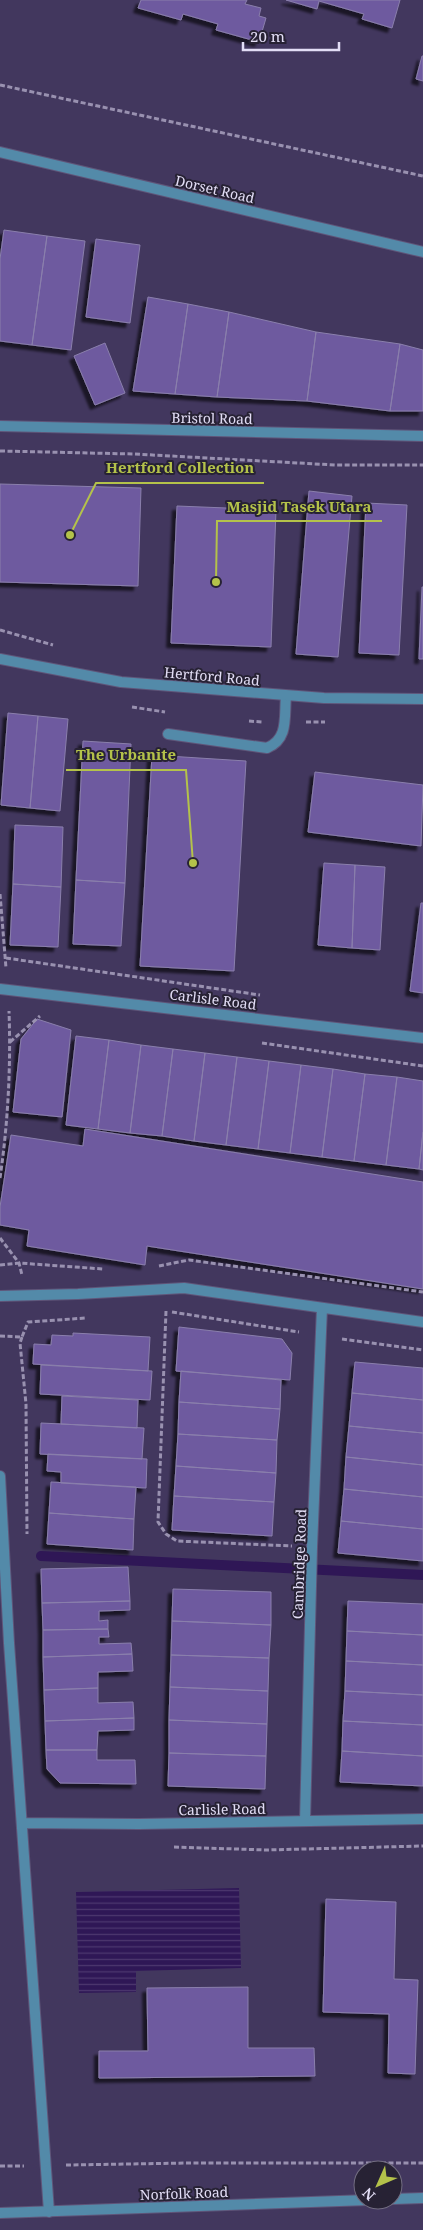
<svg xmlns="http://www.w3.org/2000/svg" width="423" height="2230" font-family="'Noto Serif',serif">
<style>
.water{fill:url(#water-rules)}
.lines{fill:none;stroke-linecap:round;stroke-linejoin:round}
.stream{stroke:#2f1756;stroke-width:10}
.building{fill:#6e5a9f;stroke:#8a7fac;filter:url(#shadow)}
.service-casing{stroke:#5f5579;stroke-width:12}
.minor-casing{stroke:#5f5579;stroke-width:12}
.path{stroke:#9991b0;stroke-width:3;stroke-dasharray:5 2.5;stroke-linecap:butt}
.service{stroke:#538aa9;stroke-width:10}
.minor{stroke:#538aa9;stroke-width:10}
.labels{text-anchor:middle;dominant-baseline:central;stroke-width:4;stroke-linejoin:round;paint-order:stroke}
.street-label{font-size:14px;fill:#e2ddf5;stroke:#272234}
.leader{fill:none;stroke:#b4c24a;stroke-width:2}
.callout-dot{fill:#b4c24a;stroke:#272234;stroke-width:2}
.callout-label{font-size:15px;text-anchor:middle;font-weight:bold;fill:#b4c24a;stroke:#272234;stroke-width:4;stroke-linejoin:round;paint-order:stroke}
</style>
<defs>
<pattern id="water-rules" width="6" height="5" patternUnits="userSpaceOnUse" patternTransform="scale(1.25)"><rect width="6" height="5" fill="#2f1756"/><path d="M0 2.5h6" fill="none" stroke="#4d386f"/></pattern>
<filter id="shadow"><feDropShadow dx="-4.5" dy="4.5" stdDeviation="1" flood-color="#0009"/></filter>
</defs>
<rect width="100%" height="100%" fill="#42375e"/>
<!-- water -->
<path class="water" d="M239,1888L241,1968L136,1971V1992L79,1993L76,1892Z"/>
<g class="lines">
<!-- stream -->
<path class="stream" d="M41,1556L423,1575"/>
</g>
<!-- building -->
<path class="building" d="M141,0H247L245,4L261,8L259,16L266,18L259,42L216,30L218,24L183,14L181,20L138,8Z
M286,0H400L392,28L362,19L364,14L319,1L317,9Z
M422,56H423V81L416,79Z
M4,230L47,236L32,345L0,341V259Z
M47,236L85,241L71,350L32,345Z
M96,239L140,245L130,323L86,317Z
M148,297L188,304L175,394L133,391Z
M188,304L229,312L217,397L175,394Z
M229,312L316,332L307,401L217,397Z
M316,332L400,344L390,411L307,401Z
M105,343L125,393L95,405L74,356Z
M400,344L423,350V411H390Z
M0,484L141,488L138,586L0,582Z
M309,491L352,496L338,657L296,654Z
M366,503L407,505L399,655L359,653Z
M177,506L276,510L271,647L171,643Z
M422,587H423V659H419Z
M8,713L38,716L30,808L1,805Z
M38,716L68,719L60,811L30,808Z
M83,741L131,744L125,883L76,880Z
M152,755L246,761L234,971L140,966Z
M315,772L423,785L421,846L308,832Z
M15,825L63,827L61,887L13,884Z
M324,863L355,865L352,948L318,945Z
M355,865L385,867L380,950L352,948Z
M76,880L125,883L121,946L73,944Z
M13,884L61,887L58,947L10,945Z
M421,903H423V993L410,991Z
M37,1019L71,1030L62,1117L13,1112L21,1039Z
M76,1036L109,1040L98,1129L66,1125Z
M109,1040L141,1045L130,1133L98,1129Z
M141,1045L173,1049L162,1136L130,1133Z
M173,1049L205,1053L194,1141L162,1136Z
M205,1053L237,1057L226,1145L194,1141Z
M237,1057L269,1061L258,1149L226,1145Z
M269,1061L301,1065L290,1153L258,1149Z
M301,1065L333,1069L322,1157L290,1153Z
M333,1069L365,1074L354,1161L322,1157Z
M365,1074L397,1077L386,1165L354,1161Z
M397,1077L423,1081V1132L419,1169L386,1165Z
M85,1129L423,1182V1289L147,1246L145,1265L27,1246L29,1230L0,1225V1207L11,1135L83,1146Z
M423,1132V1170L419,1169Z
M179,1327L282,1339L292,1353L290,1380L176,1371Z
M73,1333L150,1337L148,1371L33,1364L34,1344L51,1345L52,1335L73,1336Z
M355,1362L423,1368V1400L352,1393Z
M41,1365L152,1371L150,1400L40,1394Z
M181,1371L281,1380L280,1409L179,1402Z
M352,1393L423,1400V1433L349,1426Z
M62,1396L138,1400L137,1428L61,1424Z
M179,1402L280,1409L277,1440L178,1434Z
M41,1423L144,1428L142,1459L40,1454Z
M349,1426L423,1433V1465L346,1457Z
M178,1434L277,1440L276,1473L176,1466Z
M48,1454L147,1459L146,1488L61,1483V1472L47,1471Z
M346,1457L423,1465V1497L344,1489Z
M176,1466L276,1473L274,1502L174,1496Z
M51,1482L136,1487L134,1519L49,1513Z
M344,1489L423,1497V1529L341,1521Z
M174,1496L274,1502L272,1536L172,1530Z
M49,1513L134,1519L133,1550L47,1544Z
M341,1521L423,1529V1561L338,1553Z
M128,1567L130,1601L42,1603L41,1569Z
M173,1589L271,1592V1625L172,1621Z
M130,1601V1610L99,1611V1621L108,1620V1629L43,1630L42,1603Z
M348,1601L423,1604V1635L347,1631Z
M172,1621L271,1625L269,1658L171,1655Z
M108,1629L109,1637H99V1644L131,1643L132,1654L43,1657V1630Z
M347,1631L423,1635V1665L346,1661Z
M132,1654L133,1671L98,1672V1688L44,1690L43,1657Z
M171,1655L269,1658L268,1691L170,1687Z
M346,1661L423,1665V1695L345,1691Z
M170,1687L268,1691L267,1724L169,1720Z
M98,1688V1703L133,1702L134,1718L45,1721L44,1690Z
M345,1691L423,1695V1725L343,1721Z
M134,1718V1730L98,1731L97,1750H46L45,1721Z
M169,1720L267,1724L266,1756L169,1753Z
M343,1721L423,1725V1756L342,1751Z
M46,1750H97V1760H135L136,1784L60,1783L47,1769Z
M342,1751L423,1756V1786L340,1782Z
M169,1753L266,1756L265,1789L168,1786Z
M326,1899L396,1902L394,1979L418,1980L415,2074L388,2073L389,2014L323,2012Z
M248,1987V2048H314L315,2076L99,2078V2051H148L147,1988Z"/>
<g class="lines">
<!-- service casing -->
<g class="service-casing">
<path id="service" d="M168,734L267,748C289,739 284,717 286,696"/>
</g>
<!-- minor casing -->
<g class="minor-casing">
<path id="minor" d="M0,152L423,252
M0,426L423,436
M0,659L121,682L324,698L423,699
M0,989L423,1038
M0,1296L78,1294L184,1288L423,1322
M0,1476L9,1643L49,2212
M305,1821L312,1547L322,1308
M22,1823L139,1824L423,1819
M393,2199L423,2198
M0,2213L368,2200"/>
</g>
<!-- path -->
<path class="path" d="M0,85L423,176
M0,451L134,454L335,465H423
M0,630L53,645
M132,707L165,712
M249,721L262,722
M306,722H325
M0,894L6,968
M6,958L260,995
M10,1042L40,1016
M262,1043L423,1066
M0,1178C8,1123 11,1066 9,1011
M0,1238L19,1263L22,1275
M0,1265L19,1263L103,1269
M159,1266L189,1260L423,1292
M166,1311L158,1522L166,1534L177,1541L292,1546
M172,1312L299,1332
M0,1336L22,1337L28,1322L86,1318
M22,1337L20,1343L26,1404L27,1534
M342,1339L423,1350
M174,1847L266,1850L423,1846
M66,2165L188,2163H423
M0,2166H24"/>
<!-- service -->
<use href="#service" class="service"/>
<!-- minor -->
<use href="#minor" class="minor"/>
</g>
<g class="labels">
<!-- street labels -->
<g class="street-label">
<text transform="translate(215 189) rotate(13)">Dorset Road</text>
<text transform="translate(212 418) rotate(1)">Bristol Road</text>
<text transform="translate(212 676) rotate(5)">Hertford Road</text>
<text transform="translate(213 999) rotate(7)">Carlisle Road</text>
<text transform="translate(299 1564) rotate(-88)">Cambridge Road</text>
<text transform="translate(222 1809) rotate(-1)">Carlisle Road</text>
<text transform="translate(184 2193) rotate(-2)">Norfolk Road</text>
</g>
</g>
<!-- callouts -->
<path class="leader" d="M70 535L96 483H264M216 582L217 521H382M193 863L186 770H66"/>
<g class="callout-dot">
<circle cx="70" cy="535" r="5"/>
<circle cx="216" cy="582" r="5"/>
<circle cx="193" cy="863" r="5"/>
</g>
<g class="callout-label">
<text x="180" y="473">Hertford Collection</text>
<text x="299" y="512">Masjid Tasek Utara</text>
<text x="126" y="760">The Urbanite</text>
</g>
<!-- north arrow -->
<g transform="translate(378 2185) rotate(225)"><circle r="24" fill="#272234" stroke="#726d81"/>
<path d="M0-4L9 19L0 12L-9 19Z" fill="#b4c24a"/>
<text y="-8" font-size="14" font-weight="bold" text-anchor="middle" fill="#e2ddf5">N</text>
</g>
<!-- scale -->
<path d="M243 42v8h96v-8" fill="none" stroke="#e2ddf5" stroke-width="2.5"/>
<text x="250" y="42" font-size="15" fill="#e2ddf5" stroke="#272234" stroke-width="4" paint-order="stroke">20 m</text>
</svg>
